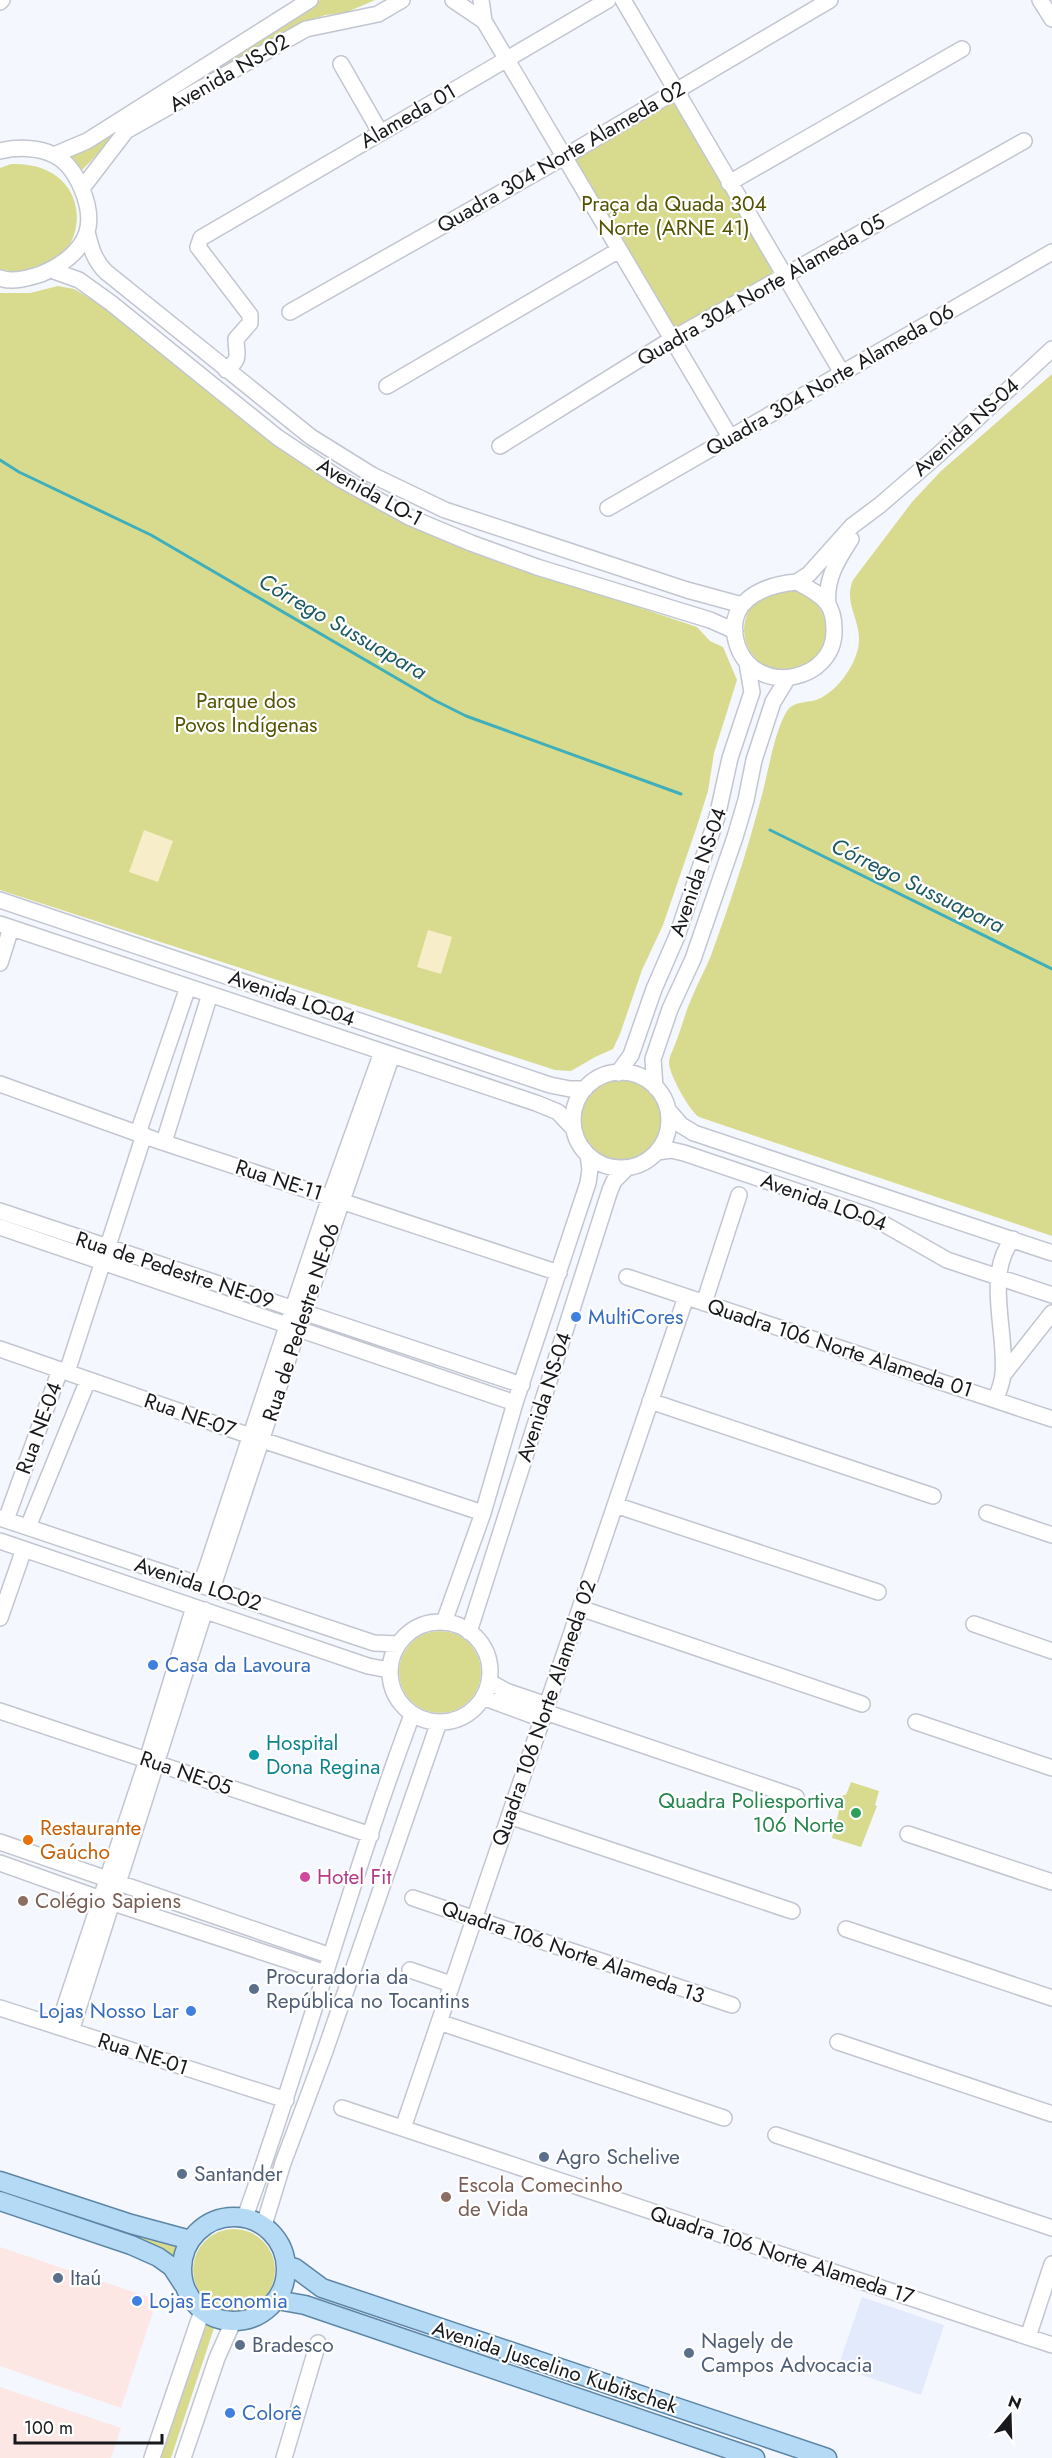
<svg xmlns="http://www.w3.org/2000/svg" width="1052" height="2458" font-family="Jost,sans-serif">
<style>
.commercial{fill:#fde7e4}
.built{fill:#e2eafc}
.green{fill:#d8db8d}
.sand{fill:#f7edc8}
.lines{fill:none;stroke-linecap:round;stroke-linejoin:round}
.stream{stroke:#3fafbc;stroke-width:3}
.minor-casing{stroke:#c2c6d1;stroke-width:18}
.major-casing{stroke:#5d86a6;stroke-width:21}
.minor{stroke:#fff;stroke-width:15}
.major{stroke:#b4daf6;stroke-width:18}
.shop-dot{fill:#3f7fe0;stroke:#fff;stroke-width:2}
.culture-dot{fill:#0f9aa8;stroke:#fff;stroke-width:2}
.leisure-dot{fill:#2e9e5b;stroke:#fff;stroke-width:2}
.food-dot{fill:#e8710a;stroke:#fff;stroke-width:2}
.hotel-dot{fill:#d1479c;stroke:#fff;stroke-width:2}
.education-dot{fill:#8d6e63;stroke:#fff;stroke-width:2}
.service-dot{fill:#5c6f8a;stroke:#fff;stroke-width:2}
.labels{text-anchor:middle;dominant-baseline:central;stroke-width:4.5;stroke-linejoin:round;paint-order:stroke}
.street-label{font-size:21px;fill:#17191c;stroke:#fff}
.park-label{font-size:21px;fill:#535301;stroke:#fff}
.shop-label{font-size:21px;fill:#366cbe;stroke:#fff;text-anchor:start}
.culture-label{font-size:21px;fill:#0d838f;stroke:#fff;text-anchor:start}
.leisure-label{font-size:21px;fill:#27864d;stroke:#fff;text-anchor:end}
.food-label{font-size:21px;fill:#c56008;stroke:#fff;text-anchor:start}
.hotel-label{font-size:21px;fill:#b23c85;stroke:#fff;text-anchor:start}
.education-label{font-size:21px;fill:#785e54;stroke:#fff;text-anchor:start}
.service-label{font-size:21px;fill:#4e5e75;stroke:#fff;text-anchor:start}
.water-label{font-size:22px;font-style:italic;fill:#1c5a61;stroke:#fff}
</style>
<rect width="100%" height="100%" fill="#f4f7fd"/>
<!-- commercial -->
<path class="commercial" d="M0,2247L157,2300L121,2408L0,2366Z
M0,2387L121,2428L111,2458H0Z"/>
<!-- built -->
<path class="built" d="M862,2297L944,2325L921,2395L838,2367Z"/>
<!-- green -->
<path class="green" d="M320,0H375L345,13L325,15L287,31L123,128L81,171L66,155Z
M674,97L774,267L770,278L674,332L570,158Z
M11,164C110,161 90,293 0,269V168Z
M58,286L74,289L105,307L201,385L231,405L276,442L531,571L697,627L710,641L723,647L737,680L714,753L708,791L697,826L663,925L642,970L620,1034L613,1049L595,1057L571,1071L555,1070L0,890V293H30Z
M1052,374V1236L699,1117C690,1112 669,1074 669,1063C669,1056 674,1048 676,1042C682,1026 686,1010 693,995C698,982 705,970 710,958C729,907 746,855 760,802C768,776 773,734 787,711C794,701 806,703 816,700C833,694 848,675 855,658C869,625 841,608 853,580L912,502L941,471Z
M744 630a41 41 0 1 1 82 0a41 41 0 1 1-82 0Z
M580 1120a41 41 0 1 1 82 0a41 41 0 1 1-82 0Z
M399 1672a41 41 0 1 1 82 0a41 41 0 1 1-82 0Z
M851,1782L879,1791L875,1805L877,1806L861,1847L832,1838L843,1795H846Z
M0,2190L150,2240L179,2245L174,2261L0,2198Z
M193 2270a41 41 0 1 1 82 0a41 41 0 1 1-82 0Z
M204,2318L216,2322L171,2458H157Z"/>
<!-- sand -->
<path class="sand" d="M144,830L173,841L158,882L129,872Z
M428,930L452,937L441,974L417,967Z"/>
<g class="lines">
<!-- stream -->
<path class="stream" d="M0,460L19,472L151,535L434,700L466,716L681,794
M770,830L1052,969"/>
<!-- minor casing -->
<g class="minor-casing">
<path id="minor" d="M453,0L484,21
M481,0L484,21L730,437
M623,0L842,373
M1040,0L1052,19
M0,2L2,0
M341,64L380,132
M0,151C17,147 38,147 54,155C77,166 94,208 87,232C81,252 59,267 41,274C29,278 12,283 0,278
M54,155L87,141L310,0
M729,183L962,49
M83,187L126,131L306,29L378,14L402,0
M87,232C91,248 94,260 106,272L311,437L372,475L445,510L687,590L742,605
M51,270L79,280L111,303L277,437L340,479L409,517L471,543L537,567L710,620L735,631
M290,312L564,157L830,0
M226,370C242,358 236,355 236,339L250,323V315L198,247L201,238L608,0
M387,386L619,250
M500,446L672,339L1024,141
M608,508L1052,252
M797,582L809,574L852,526L880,505L938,455L1052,349
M797,582C808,588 819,593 827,603C832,610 834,620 834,629C836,682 756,697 738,647C722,603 761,585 797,582Z
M828,604C825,579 838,559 851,539
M0,900L550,1085L570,1089H585
M0,924L536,1103L558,1112L573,1128
M0,963L11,928
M573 1120a48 48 0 1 1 96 0a48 48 0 1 1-96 0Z
M618,1073L631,1055L654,989L677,936L717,817L730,758L752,692L747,663
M0,1084L153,1139L559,1273
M655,1087L653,1059L670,1009L693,959L735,837L746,800L754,760L773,702L787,679
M668,1110L681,1125L694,1133L1052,1253
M138,1133L188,987
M164,1142L210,994
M657,1152L671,1150L684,1153L870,1216L947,1260L1052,1295
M0,1211L522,1385
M0,1227L515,1403
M627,1277L1052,1419
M704,1303L739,1195
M0,1349L262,1440L483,1513
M67,1372L144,1135
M1003,1375L1052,1313
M996,1400C998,1391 1003,1382 1003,1373C1007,1332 984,1273 1013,1239
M650,1401L933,1496
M615,1505L878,1592
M987,1513L1052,1535
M0,1518L374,1643L398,1644
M6,1520L60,1370
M28,1527L88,1380
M0,1541L368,1666L389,1670
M201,1585L330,1197L382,1052
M212,1589L298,1329L392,1055
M580,1608L862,1704
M0,1618L24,1549
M390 1672a50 50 0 1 1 100 0a50 50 0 1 1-100 0Z
M444,1622L483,1513L515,1403L588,1183L590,1169L588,1155
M974,1624L1052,1651
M469,1632L610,1190L614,1181L627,1168
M490,1682L506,1691L547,1705
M485,1698L542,1719
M0,1711L371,1835
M545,1712L796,1797
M916,1722L1052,1768
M509,1816L792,1911
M908,1834L1052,1882
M0,1842L331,1956
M0,1863L101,1899L326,1973
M413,1898L732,2005
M846,1929L1052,1998
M410,1970L451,1984
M0,2008L286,2100
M439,2022L724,2118
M58,2027L147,1760L194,1607
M71,2031L205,1610
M838,2042L1052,2114
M342,2108L1052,2345
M403,2128L686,1297
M776,2135L1052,2228
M245,2217C305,2051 350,1880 412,1715
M264,2225L283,2163L325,2051L439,1722
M1028,2337L1052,2264
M152,2458L202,2311
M183,2458L217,2358L233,2322
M284,2458L318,2343"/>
</g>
<!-- major casing -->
<g class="major-casing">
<path id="major" d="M0,2181L131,2224L190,2240
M0,2201L131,2245L158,2257L172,2267L183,2284
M182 2269a52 52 0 1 1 104 0a52 52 0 1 1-104 0Z
M287,2266L295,2268L322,2288L827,2458
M277,2300L305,2305L755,2458"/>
</g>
<!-- minor -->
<use href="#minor" class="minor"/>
<!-- major -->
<use href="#major" class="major"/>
</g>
<!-- markers -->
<g class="shop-dot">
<circle cx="576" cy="1317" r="6"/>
<circle cx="153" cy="1665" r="6"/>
<circle cx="191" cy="2011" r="6"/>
<circle cx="137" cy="2301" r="6"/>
<circle cx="230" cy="2413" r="6"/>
</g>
<circle class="culture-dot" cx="254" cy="1755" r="6"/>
<circle class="leisure-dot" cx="856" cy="1813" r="6"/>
<circle class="food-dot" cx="28" cy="1840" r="6"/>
<circle class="hotel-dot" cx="305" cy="1877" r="6"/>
<g class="education-dot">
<circle cx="23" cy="1901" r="6"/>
<circle cx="446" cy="2197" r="6"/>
</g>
<g class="service-dot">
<circle cx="254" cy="1989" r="6"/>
<circle cx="544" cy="2157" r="6"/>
<circle cx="182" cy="2174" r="6"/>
<circle cx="58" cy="2278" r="6"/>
<circle cx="240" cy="2345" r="6"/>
<circle cx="689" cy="2353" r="6"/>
</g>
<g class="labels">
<!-- street labels -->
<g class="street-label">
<text transform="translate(229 73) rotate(-30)">Avenida NS-02</text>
<text transform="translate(408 116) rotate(-30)">Alameda 01</text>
<text transform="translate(561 157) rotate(-30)">Quadra 304 Norte Alameda 02</text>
<text transform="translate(761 290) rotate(-30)">Quadra 304 Norte Alameda 05</text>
<text transform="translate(830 380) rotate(-30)">Quadra 304 Norte Alameda 06</text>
<text transform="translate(966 427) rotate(-42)">Avenida NS-04</text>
<text transform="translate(370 492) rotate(29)">Avenida LO-1</text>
<text transform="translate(698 872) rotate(-71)">Avenida NS-04</text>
<text transform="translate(292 998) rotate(19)">Avenida LO-04</text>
<text transform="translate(279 1180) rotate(18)">Rua NE-11</text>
<text transform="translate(824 1202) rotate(20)">Avenida LO-04</text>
<text transform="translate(175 1270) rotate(18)">Rua de Pedestre NE-09</text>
<text transform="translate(301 1322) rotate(-72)">Rua de Pedestre NE-06</text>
<text transform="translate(840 1348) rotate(18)">Quadra 106 Norte Alameda 01</text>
<text transform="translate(544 1397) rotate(-72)">Avenida NS-04</text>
<text transform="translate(190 1415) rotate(19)">Rua NE-07</text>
<text transform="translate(39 1428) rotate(-70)">Rua NE-04</text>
<text transform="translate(198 1584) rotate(18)">Avenida LO-02</text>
<text transform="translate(544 1713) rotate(-71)">Quadra 106 Norte Alameda 02</text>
<text transform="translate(186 1773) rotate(19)">Rua NE-05</text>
<text transform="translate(573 1952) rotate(19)">Quadra 106 Norte Alameda 13</text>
<text transform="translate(143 2054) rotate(18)">Rua NE-01</text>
<text transform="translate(782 2255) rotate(18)">Quadra 106 Norte Alameda 17</text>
<text transform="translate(555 2367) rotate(18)">Avenida Juscelino Kubitschek</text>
</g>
<!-- park labels -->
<g class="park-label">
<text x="674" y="204">Praça da Quada 304<tspan x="674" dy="24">Norte (ARNE 41)</tspan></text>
<text x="246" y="701">Parque dos<tspan x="246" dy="24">Povos Indígenas</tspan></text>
</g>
<!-- shop labels -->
<g class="shop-label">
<text x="588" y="1317">MultiCores</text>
<text x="165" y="1665">Casa da Lavoura</text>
<text x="179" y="2011" text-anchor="end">Lojas Nosso Lar</text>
<text x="149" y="2301">Lojas Economia</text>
<text x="242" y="2413">Colorê</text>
</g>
<!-- culture labels -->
<g class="culture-label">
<text x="266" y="1743">Hospital<tspan x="266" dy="24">Dona Regina</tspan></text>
</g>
<!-- leisure labels -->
<g class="leisure-label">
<text x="844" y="1801">Quadra Poliesportiva<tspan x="844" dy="24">106 Norte</tspan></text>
</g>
<!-- food labels -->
<g class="food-label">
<text x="40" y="1828">Restaurante<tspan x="40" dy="24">Gaúcho</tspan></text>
</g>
<!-- hotel labels -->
<g class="hotel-label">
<text x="317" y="1877">Hotel Fit</text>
</g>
<!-- education labels -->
<g class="education-label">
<text x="35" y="1901">Colégio Sapiens</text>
<text x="458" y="2185">Escola Comecinho<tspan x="458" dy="24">de Vida</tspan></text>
</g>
<!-- service labels -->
<g class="service-label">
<text x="266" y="1977">Procuradoria da<tspan x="266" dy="24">República no Tocantins</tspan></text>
<text x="556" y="2157">Agro Schelive</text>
<text x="194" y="2174">Santander</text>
<text x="70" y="2278">Itaú</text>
<text x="701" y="2341">Nagely de<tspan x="701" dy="24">Campos Advocacia</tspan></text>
<text x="252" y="2345">Bradesco</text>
</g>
<!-- water labels -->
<g class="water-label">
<text transform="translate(343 626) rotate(30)">Córrego Sussuapara</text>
<text transform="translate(918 885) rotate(26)">Córrego Sussuapara</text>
</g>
</g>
<!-- north arrow -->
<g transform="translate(1010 2416) rotate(19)" stroke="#ffffff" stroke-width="4.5" paint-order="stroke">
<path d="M0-4.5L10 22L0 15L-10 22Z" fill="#17191c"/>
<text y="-9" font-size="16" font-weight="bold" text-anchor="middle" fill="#17191c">N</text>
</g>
<!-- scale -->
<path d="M15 2434v9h147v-9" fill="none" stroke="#17191c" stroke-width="3"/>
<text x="24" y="2434" font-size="18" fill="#17191c" stroke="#ffffff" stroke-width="4.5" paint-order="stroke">100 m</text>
</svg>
